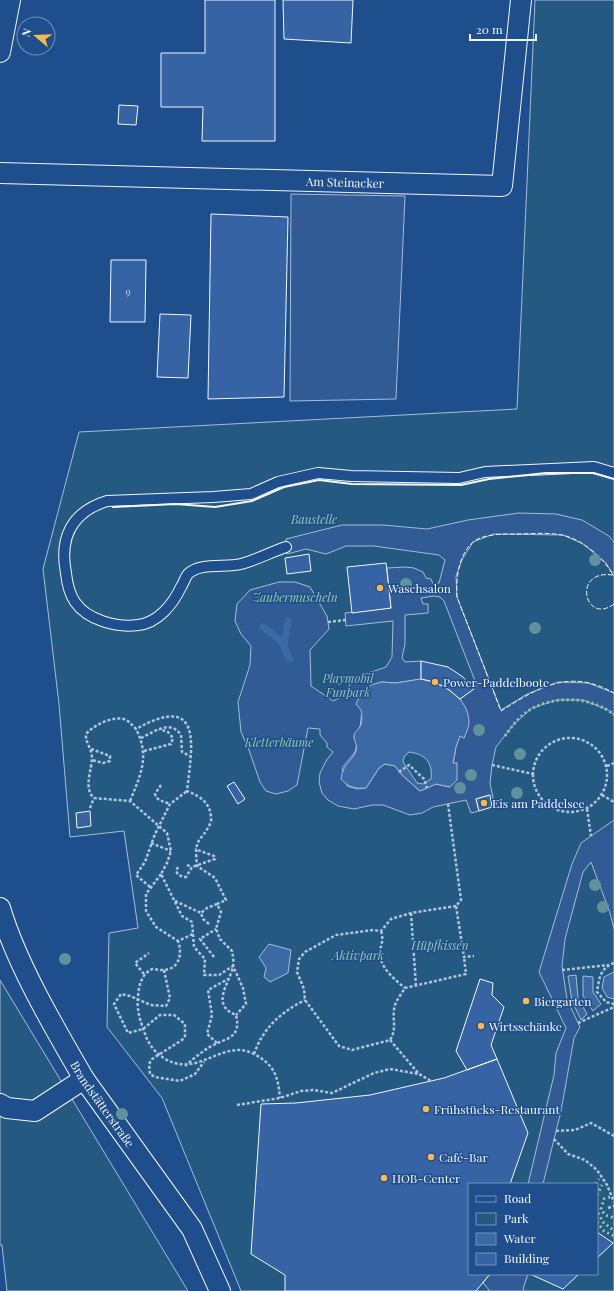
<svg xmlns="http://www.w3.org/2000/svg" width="614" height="1291" font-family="'Playfair Display',serif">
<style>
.green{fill:#245a82;stroke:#a8bbd7;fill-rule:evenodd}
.parking{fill:#305b95;stroke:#a8bbd7;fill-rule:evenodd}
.water{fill:#3b69a3;stroke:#a8bbd7;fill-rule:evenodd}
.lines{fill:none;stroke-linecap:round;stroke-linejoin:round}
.stream{stroke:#3b69a3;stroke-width:7}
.building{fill:#3563a3;stroke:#f2f6ff}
.lane-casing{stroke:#f2f6ff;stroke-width:12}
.street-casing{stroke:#f2f6ff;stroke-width:22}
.path{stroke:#b3c4dc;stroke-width:2.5;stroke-dasharray:3 2;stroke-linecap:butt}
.lane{stroke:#1f4e8c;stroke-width:10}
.street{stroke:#1f4e8c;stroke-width:20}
.hedge{stroke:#97c8a6;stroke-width:3;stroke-dasharray:2 3;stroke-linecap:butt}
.fence{stroke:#f2f6ff;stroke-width:1;stroke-dasharray:5 2;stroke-linecap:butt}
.wall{stroke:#f2f6ff;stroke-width:2}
.tree{fill:#61919a}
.poi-dot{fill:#ffb74d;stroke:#1f4e8c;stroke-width:1.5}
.labels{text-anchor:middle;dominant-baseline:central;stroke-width:3;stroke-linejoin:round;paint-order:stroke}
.number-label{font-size:10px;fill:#c3d1e8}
.street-label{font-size:12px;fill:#f2f6ff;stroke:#1f4e8c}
.park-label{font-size:12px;font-style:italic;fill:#97c8a6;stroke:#1f4e8c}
.poi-label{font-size:12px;fill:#f2f6ff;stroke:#1f4e8c;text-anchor:start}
</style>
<rect width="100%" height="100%" fill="#1f4e8c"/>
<!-- green -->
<path class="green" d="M535,0H614V1291H241L162,1098L107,1027L109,933L138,928L124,831L70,837L59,704L43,569L79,432L517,409ZM469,1184H597V1274H469Z
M0,980L188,1291H7L2,1245H0Z"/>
<!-- parking -->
<path class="parking" d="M291,194L405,196L396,399L290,401Z
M519,513L556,514L582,520L609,536L614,542V576L606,563L583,544L563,535L494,534L473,542L462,560L456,576L457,597L501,710L527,694L558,682L588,683L614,693V715L608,710L583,700H557L532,708L514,724L496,747L492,765L490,784L495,806L492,807L489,795L476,799L479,811L471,813L466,800L433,807L422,813L410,815L383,805H372L354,809L338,806L328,800L322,793L319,782L320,773L326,761L333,752L327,747V743L320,735V729L308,728L297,785L288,791L276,794L266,791L260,782L249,750L241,732L238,702L250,665L251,646L241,634L235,621L237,604L250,590L279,582H295L310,587L327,616L329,629L310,650L311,686L333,701L343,696L354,678L386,667L392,657L393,621L346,626L345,613L391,608L387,568L405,567L414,568L423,572L426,578L431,579L433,584L439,583L445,560L439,555L374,546H346L326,554L306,549L287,554L286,539L342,525H383L427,529L468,520ZM434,596L440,597L444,601L477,686L460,699L466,709L464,738L460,735L456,747L453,764L457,763L450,787L436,784L420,791L402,775L395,766L385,764L379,768L366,788L357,789L347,786L342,768L355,752L357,744L354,738L360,728L362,709L381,682L396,683L421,679V661L405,662L402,658L405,644V615L428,613V604H423L421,598Z
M614,820V929L610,913L591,862L583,872L565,939L562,966L567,999L580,1027L574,1038L561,1111L543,1184H528L554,1075L556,1053L566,1028L539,972L572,864L581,843Z
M490,1274H528L523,1289L525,1291H490L483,1283Z"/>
<!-- water -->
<path class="water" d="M421,679C443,684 469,697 469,723C469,727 466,733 464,738L460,736L456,747L453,763H457V780L450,787L436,784L420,791L402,775L395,766L385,764L379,768L366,788C355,789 348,787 341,779C343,763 351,763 356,751C358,745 354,742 354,736C354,732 357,731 359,728C363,723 362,716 361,710L356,704L361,693L371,685L381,682L396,683ZM409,752C425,754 433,762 431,779L423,784L417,783L403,762L404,757Z
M269,944L291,950L288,973L270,982L264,977L266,968L259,957Z
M614,972V999L607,997L602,988L604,977Z
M576,975L578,998L587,1014L581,1020L572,1001L568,976Z
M583,976L593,977V992L601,1004L593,1011L583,996Z"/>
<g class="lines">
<!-- stream -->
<path class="stream" d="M263,627C270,633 278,637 283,645C286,650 286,654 290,659
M284,647L288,621"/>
</g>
<!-- building -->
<path class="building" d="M205,0H275V141H202L203,107H161V53H205Z
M283,0H353L351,43L284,39Z
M119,105L138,106L136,125L118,124Z
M211,214L288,217L284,397L208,399Z
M111,260H146L145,322H110Z
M160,314L191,315L188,378L157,377Z
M309,554L311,571L287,574L285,558Z
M386,563L391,608L352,613L347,567Z
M421,661L448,667L463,677L474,689L460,699L448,689L435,682L421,679Z
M234,782L245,799L238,804L227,786Z
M490,795L492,807L479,811L476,799Z
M90,811L91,826L77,828L76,813Z
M480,979L493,983L492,995L504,1007L491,1045L497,1059L467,1070L456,1051Z
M497,1059L528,1133L510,1184H469V1274H490L476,1291H285V1275L251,1254L261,1104L296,1103L370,1095L444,1078Z
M597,1232L613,1243L597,1258Z
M530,1274H579L563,1289Z"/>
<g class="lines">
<!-- lane casing -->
<g class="lane-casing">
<path id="lane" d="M286,547C271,552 256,560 241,564C225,568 200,562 188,574C185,577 184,583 181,587C173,604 158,623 138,625C117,628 87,620 75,602C69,593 67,583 66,573C59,537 72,512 107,501L213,497L251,494L278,482L318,473L351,476L459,478L485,472L594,467L614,473"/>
</g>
<!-- street casing -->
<g class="street-casing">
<g id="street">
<path d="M0,52L10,0"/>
<path id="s1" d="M0,173L502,186L521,0"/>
<path id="s2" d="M0,908C17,965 54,1027 84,1079L192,1229L220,1291"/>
<path d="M0,1104L7,1108L35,1111L84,1079"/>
</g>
</g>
<!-- path -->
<path class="path" d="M328,622L346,620
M533 775a37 37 0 1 1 74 0a37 37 0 1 1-74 0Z
M141,738C154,732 170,719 181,735L182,752L190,756
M91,749L110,756V761L103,763L92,760
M144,751L171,744L173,738L168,732L159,729
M492,765L533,774
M607,766L614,763
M399,772L409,765L424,779L427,788
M161,785L155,794C157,801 163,801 170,804
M602,795L614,802
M130,801C141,774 150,756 136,729
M448,804L461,900L456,906L464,957L474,956
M90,808L94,798
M587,809L591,836
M151,843L171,851
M187,865L192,867
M178,867L176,871C178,875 181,877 186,877L192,867L215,859L214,856L195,849
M161,874L146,894V911L156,927L178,941
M150,887L136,875L145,862L155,834L170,804L187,791
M175,901L201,913
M456,906L411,913L391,919L381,931L373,930L336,935L305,952L299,959L297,972L304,989L305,1000L339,1046L352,1050L390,1040C398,1027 391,1019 395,1005C397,999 402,993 405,988L466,974L464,957
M411,913L416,986
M209,924L203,919L201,913L207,908L217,904
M381,931C384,940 381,944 380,952C379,967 395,980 405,988
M193,934L194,947L205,959L204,975H219L233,966L243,988L246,1004L236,1015
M214,957L200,939L216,929
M614,963C600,968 599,979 597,992L606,1002L614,1004
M164,970L170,998L166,1006L151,1005L130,996L121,994L114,1004L128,1033L143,1029L160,1015H174L185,1024V1036L182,1040L152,1059L149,1064L150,1074L155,1077L180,1081L195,1074L204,1062
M562,970L609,965
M144,974L135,963L149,953
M578,1023L614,1007
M390,1040L419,1074L431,1081
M217,1043L207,1034L212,1015L208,990L228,979
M254,1054C263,1028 281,1012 305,1000
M185,1066C192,1060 200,1053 208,1048C224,1038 242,1040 236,1015C210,1005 229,984 233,967C234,962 233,956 232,951L220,939L216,929L221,912L217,904L226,900L215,878L197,866C194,835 200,845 211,822C212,804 202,797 187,791C192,747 204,691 136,729C132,725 129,721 124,719C112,716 94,725 86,734C85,742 92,749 92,758C92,769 83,789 94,798L130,801L167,833L171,851L167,863L161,874L182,916L192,922L193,934L178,941C183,954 179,971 161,970C158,970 155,969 152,969C141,975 139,985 138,997C136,1011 142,1026 147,1039C152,1049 158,1055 167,1060C200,1077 223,1038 254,1054C275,1065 278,1077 280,1098
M237,1105L280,1098L301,1091L313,1090L332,1093L374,1073L390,1069L419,1074
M556,1131L575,1130L591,1123L614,1136
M554,1139L568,1154L585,1160L597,1170L607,1185L614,1202
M608,1208L614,1206"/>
<!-- lane -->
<use href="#lane" class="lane"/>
<!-- street -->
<use href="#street" class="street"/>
<!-- hedge -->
<path class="hedge" d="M505,736C512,726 521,714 533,708C557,695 593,697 614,715
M596,1184L599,1179
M597,1195L602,1185
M610,1197L604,1199L601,1209L605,1215L614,1218
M598,1213L603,1222L613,1230
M597,1222L604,1231L614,1236"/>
<!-- fence -->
<path class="fence" d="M614,604C585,626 571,569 613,575C604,558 582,539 562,535C546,532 529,534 513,534C502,534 481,534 472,543C458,557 456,578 457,597L501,711C539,687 570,668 614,693"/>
<!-- wall -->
<path class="wall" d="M113,507L176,504L215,507L252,501L284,487L319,480L352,484L461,485L489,479L546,473H593L614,479"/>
</g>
<!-- trees -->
<g class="tree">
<circle cx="595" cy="560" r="6"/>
<circle cx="406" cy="584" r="6"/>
<circle cx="535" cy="628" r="6"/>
<circle cx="479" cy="730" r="6"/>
<circle cx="520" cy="754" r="6"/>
<circle cx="471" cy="775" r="6"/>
<circle cx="460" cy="788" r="6"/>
<circle cx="517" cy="793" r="6"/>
<circle cx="595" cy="885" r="6"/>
<circle cx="603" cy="907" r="6"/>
<circle cx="65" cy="959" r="6"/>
<circle cx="122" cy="1114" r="6"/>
</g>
<!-- markers -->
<g class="poi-dot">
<circle cx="380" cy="588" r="4"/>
<circle cx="435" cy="682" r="4"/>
<circle cx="484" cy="803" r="4"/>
<circle cx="526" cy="1001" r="4"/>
<circle cx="481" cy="1026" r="4"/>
<circle cx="426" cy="1109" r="4"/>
<circle cx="431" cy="1157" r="4"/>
<circle cx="384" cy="1178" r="4"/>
</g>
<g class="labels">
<!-- number labels -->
<g class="number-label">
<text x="128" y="291">9</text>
</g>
<!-- street labels -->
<g class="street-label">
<text stroke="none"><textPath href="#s1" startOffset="345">Am Steinacker</textPath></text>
<text stroke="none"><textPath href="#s2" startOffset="222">Brandstätterstraße</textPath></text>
</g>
<!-- park labels -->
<g class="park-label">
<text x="314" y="519">Baustelle</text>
<text x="295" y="597">Zaubermuscheln</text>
<text x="348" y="678">Playmobil<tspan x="348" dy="14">Funpark</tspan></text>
<text x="279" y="742">Kletterbäume</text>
<text x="440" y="945">Hüpfkissen</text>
<text x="358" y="955">Aktivpark</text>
</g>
<!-- poi labels -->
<g class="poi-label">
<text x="388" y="588">Waschsalon</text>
<text x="443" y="682">Power-Paddelboote</text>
<text x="492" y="803">Eis am Paddelsee</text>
<text x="534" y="1001">Biergarten</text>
<text x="489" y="1026">Wirtsschänke</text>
<text x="434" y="1109">Frühstücks-Restaurant</text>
<text x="439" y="1157">Café-Bar</text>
<text x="392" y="1178">HOB-Center</text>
</g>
</g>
<!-- legend -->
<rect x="468" y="1183" width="130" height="92" fill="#1f4e8c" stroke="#7391ba"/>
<rect x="476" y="1196" width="20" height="6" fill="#1f4e8c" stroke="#7391ba"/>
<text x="504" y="1203" font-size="12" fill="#f2f6ff">Road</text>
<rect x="476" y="1213" width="20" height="12" fill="#245a82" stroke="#7391ba"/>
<text x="504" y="1223" font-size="12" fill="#f2f6ff">Park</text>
<rect x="476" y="1233" width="20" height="12" fill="#3b69a3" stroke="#7391ba"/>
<text x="504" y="1243" font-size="12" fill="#f2f6ff">Water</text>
<rect x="476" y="1253" width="20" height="12" fill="#3563a3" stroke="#7391ba"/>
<text x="504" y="1263" font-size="12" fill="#f2f6ff">Building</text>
<!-- north arrow -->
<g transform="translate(36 36) rotate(289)"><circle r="19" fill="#1f4e8c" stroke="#7391ba"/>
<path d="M0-3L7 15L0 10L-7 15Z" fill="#ffb74d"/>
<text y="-6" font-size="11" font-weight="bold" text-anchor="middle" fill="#f2f6ff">N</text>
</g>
<!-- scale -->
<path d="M470 34v6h66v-6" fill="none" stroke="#f2f6ff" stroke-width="2"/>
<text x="476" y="34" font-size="12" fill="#f2f6ff" stroke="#1f4e8c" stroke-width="3" paint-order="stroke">20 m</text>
</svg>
